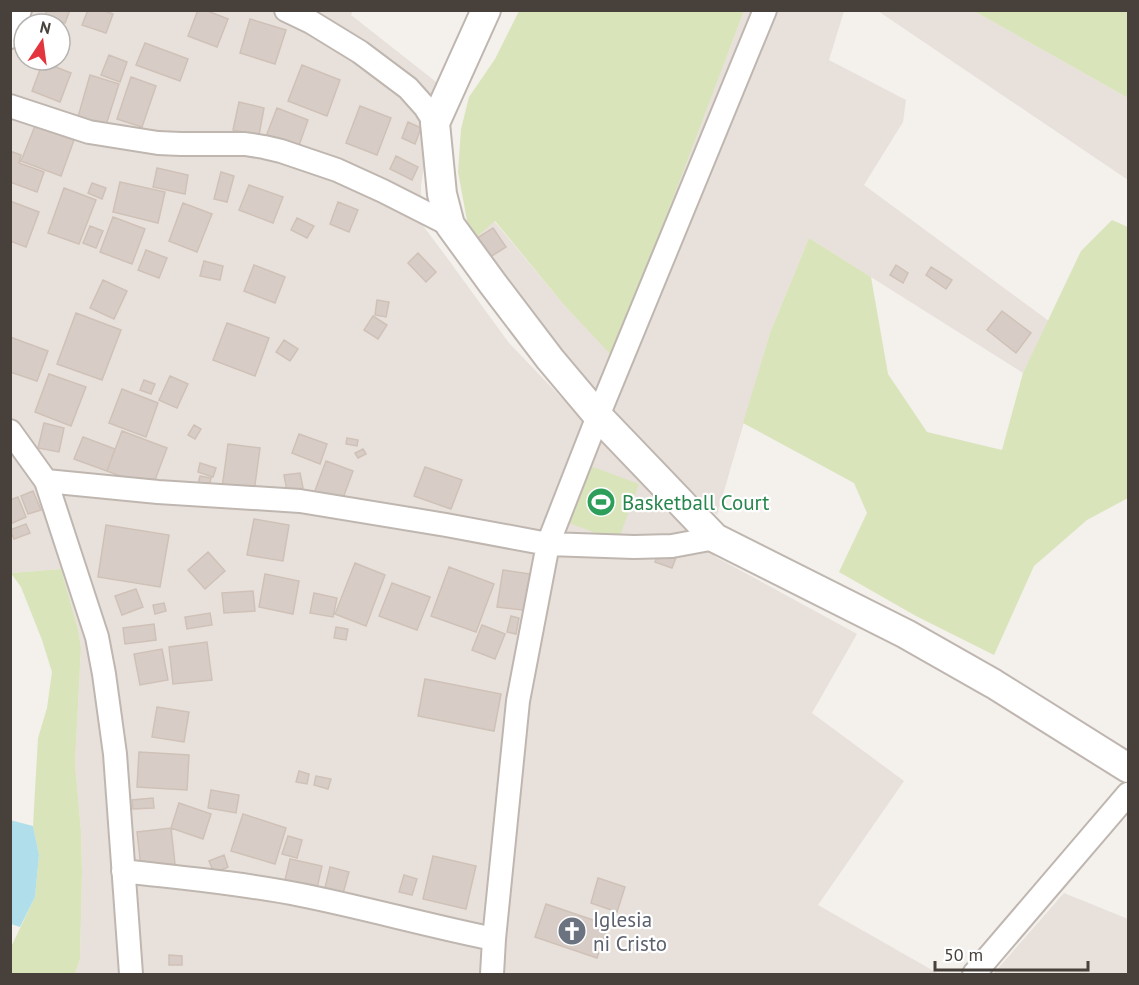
<svg xmlns="http://www.w3.org/2000/svg" width="1139" height="985" font-family="'PT Sans',sans-serif">
<style>
.residential{fill:#e8e1db;fill-rule:evenodd}
.green{fill:#d9e4ba}
.water{fill:#b0deea}
.building{fill:#d8cdc6;stroke:#cfc1b7;stroke-width:1.5}
.lines{fill:none;stroke-linecap:round;stroke-linejoin:round}
.minor-casing{stroke:#bfb6b0;stroke-width:26}
.tertiary-casing{stroke:#bfb6b0;stroke-width:32}
.minor{stroke:#fff;stroke-width:22}
.tertiary{stroke:#fff;stroke-width:28}
.labels{text-anchor:middle;dominant-baseline:central;stroke-width:4.5;stroke-linejoin:round;paint-order:stroke}
.leisure-label{font-size:21px;fill:#27864d;stroke:#fff;text-anchor:start}
.worship-label{font-size:21px;fill:#5b616d;stroke:#fff;text-anchor:start}
</style>
<rect width="100%" height="100%" fill="#f4f0ec"/>
<!-- residential -->
<path class="residential" d="M11,11H353L351,15L440,85L428,140L421,186V223L445,255L509,343L634,473L671,515L716,557L857,634L812,713L904,781L818,905L939,974H75L80,959L82,872L81,831L75,763L81,648L78,629L61,569L11,573ZM24,24H60V60H24Z
M744,11H844L829,60L906,100L903,122L864,185L1049,321L1023,373L809,238L770,333L717,515L618,419L471,242L494,221L564,305L613,356Z
M878,11H974L1128,98V180Z
M1064,893L1128,919V974H993Z"/>
<!-- green -->
<path class="green" d="M519,11H744L613,357L564,305L495,221L471,242L458,172L461,129L469,97L495,59Z
M974,11H1128V98Z
M1112,220L1128,227V498L1087,520L1034,566L994,655L916,616L839,572L867,513L854,483L743,423L770,333L809,238L871,277L888,374L927,432L1002,450L1023,373L1081,251Z
M585,464L639,484L618,541L563,521Z
M61,569L78,629L81,648L75,763L81,831L82,872L80,959L75,974H11V947L35,897L39,855L33,826L38,738L47,708L52,672L42,640L21,587L11,573Z"/>
<!-- water -->
<path class="water" d="M10,820L33,826L39,855L35,897L20,927L11,924Z"/>
<!-- building -->
<path class="building" d="M47,10H70L65,23L45,16Z
M88,10H102L113,14L106,33L82,25Z
M198,10H205L228,19L217,47L188,36Z
M250,19L286,30L275,64L240,53Z
M145,43L188,59L180,81L136,65Z
M109,55L127,62L120,82L101,75Z
M43,62L71,73L60,102L32,91Z
M302,65L340,80L327,116L288,101Z
M90,75L119,84L106,125L78,117Z
M131,77L156,86L142,127L117,119Z
M239,102L264,108L259,135L233,130Z
M360,106L391,118L377,155L346,143Z
M277,108L308,120L297,151L265,139Z
M408,122L421,128L415,144L402,138Z
M35,126L74,140L61,176L21,161Z
M10,151L21,155L19,163L44,172L37,192L10,182Z
M396,156L418,167L412,180L390,169Z
M157,168L188,175L185,194L153,187Z
M221,172L234,176L227,202L214,199Z
M120,182L165,192L158,223L113,212Z
M92,183L106,188L102,199L88,193Z
M249,185L283,197L273,223L239,210Z
M64,188L96,200L79,244L48,233Z
M10,201L39,212L26,247L10,241Z
M338,202L358,210L349,232L330,224Z
M183,203L212,214L197,252L169,241Z
M113,217L145,229L132,264L100,252Z
M297,218L314,226L307,238L291,230Z
M90,226L103,231L96,248L83,243Z
M493,228L506,247L487,259L474,240Z
M146,250L167,258L159,278L138,270Z
M418,253L436,272L426,282L408,263Z
M204,261L223,266L220,280L200,276Z
M254,265L285,277L275,303L244,291Z
M896,265L908,273L903,283L890,275Z
M931,267L952,280L946,289L926,275Z
M103,280L127,291L114,319L90,308Z
M377,300L389,302L386,317L375,315Z
M1002,311L1031,333L1016,353L987,330Z
M76,313L121,330L102,380L57,364Z
M373,316L387,325L378,339L364,330Z
M227,323L269,338L255,376L213,360Z
M10,337L48,351L37,381L10,372Z
M284,340L298,349L290,361L276,352Z
M49,374L86,387L71,426L35,412Z
M170,376L188,384L177,408L159,400Z
M144,380L155,384L151,394L140,390Z
M122,389L158,403L146,437L109,423Z
M44,423L64,428L59,452L38,448Z
M194,425L201,429L195,439L188,435Z
M122,431L167,448L152,488L107,471Z
M299,434L327,444L320,464L292,453Z
M83,437L115,449L107,471L74,459Z
M347,438L358,440L357,446L346,444Z
M228,444L260,448L254,492L222,488Z
M363,449L366,454L358,458L355,453Z
M326,461L353,471L340,506L313,496Z
M200,463L216,468L213,477L198,472Z
M425,467L462,480L451,509L414,496Z
M300,473L303,488L287,491L284,475Z
M200,476L211,478L208,491L197,488Z
M33,491L41,510L28,514L21,496Z
M18,497L26,517L10,524V500Z
M254,519L289,525L283,561L247,555Z
M26,524L30,533L14,539L10,530Z
M106,525L169,535L160,587L98,577Z
M660,549L677,555L672,568L655,562Z
M208,552L225,571L205,589L188,570Z
M355,563L385,575L366,626L335,614Z
M449,567L494,584L476,632L431,616Z
M503,570L536,575L530,611L497,607Z
M265,574L299,581L293,614L259,607Z
M392,583L430,597L417,630L379,616Z
M136,589L143,607L122,615L115,596Z
M253,591L255,611L224,613L222,593Z
M314,593L337,598L333,617L310,613Z
M164,603L166,611L155,614L153,605Z
M210,613L212,625L187,629L185,617Z
M511,616L519,618L516,634L507,632Z
M154,624L156,640L125,644L123,628Z
M482,625L505,634L495,659L472,650Z
M336,627L348,629L346,640L334,638Z
M207,642L212,680L173,684L169,647Z
M162,649L168,680L140,685L134,654Z
M425,679L501,694L494,731L418,716Z
M157,707L189,712L184,742L152,737Z
M139,752L189,755L187,790L137,787Z
M299,771L309,774L307,784L296,782Z
M316,776L331,779L328,789L314,785Z
M211,790L239,795L236,813L208,808Z
M153,798L154,808L133,809L132,800Z
M179,803L211,814L203,839L171,828Z
M243,814L286,828L275,864L231,851Z
M171,828L175,864L141,868L137,832Z
M288,836L302,840L297,858L282,854Z
M224,855L228,867L214,873L209,861Z
M433,856L476,866L466,909L423,899Z
M290,859L322,866L315,897L283,889Z
M330,867L349,872L342,897L324,892Z
M404,875L417,879L412,895L399,892Z
M598,878L625,887L617,912L591,903Z
M546,904L608,925L597,958L535,937Z
M169,955L182,956V965H169Z"/>
<g class="lines">
<!-- minor casing -->
<g class="minor-casing">
<path id="minor" d="M286,10L311,22L360,52L408,88L425,107L435,123
M10,37L20,10
M10,106L89,132L158,143L181,144H245L264,147L281,151L337,170L383,191L450,225
M10,431L46,481L97,637L104,674L115,754L131,974
M46,481L158,492L300,501L446,525L548,544L634,547L672,546L715,538
M123,871C182,878 242,883 301,895C366,908 429,926 494,939
M492,974L494,939L518,701L548,544L598,416L765,10
M974,974L1128,794"/>
</g>
<!-- tertiary casing -->
<g class="tertiary-casing">
<path id="tertiary" d="M486,10L435,123L442,194L450,225L493,284L550,359L598,416L715,538L906,634L994,684L1128,768"/>
</g>
<!-- minor -->
<use href="#minor" class="minor"/>
<!-- tertiary -->
<use href="#tertiary" class="tertiary"/>
</g>
<!-- icons -->
<defs>
<g id="stadium-disc" transform="scale(1.5)"><circle r="9.5" fill="#2e9e5b" stroke="#fff"/><path d="M0-5a6.5 5 0 1 0 0 10a6.5 5 0 1 0 0-10ZM-3.5-1.8h7v3.6h-7Z" fill="#fff"/></g>
<g id="church-disc" transform="scale(1.5)"><circle r="9.5" fill="#6b7280" stroke="#fff"/><path d="M-1.2-6h2.4v3.5h3.3v2.4h-3.3V6h-2.4V-.1h-3.3v-2.4h3.3Z" fill="#fff"/></g>
</defs>
<g fill-rule="evenodd">
<use href="#stadium-disc" x="601" y="502"/>
<use href="#church-disc" x="572" y="931"/>
</g>
<g class="labels">
<!-- leisure labels -->
<g class="leisure-label">
<text x="622" y="502">Basketball Court</text>
</g>
<!-- worship labels -->
<g class="worship-label">
<text x="593" y="919">Iglesia<tspan x="593" dy="24">ni Cristo</tspan></text>
</g>
</g>
<!-- border -->
<rect width="1139" height="985" fill="none" stroke="#48403b" stroke-width="24"/>
<!-- north arrow -->
<g transform="translate(42 42) rotate(13)"><circle r="28" fill="#ffffff" stroke="#b6b3b1" stroke-width="1.5"/>
<path d="M0-4.5L10 22L0 15L-10 22Z" fill="#e3353e"/>
<text y="-9" font-size="16" font-weight="bold" text-anchor="middle" fill="#48403b">N</text>
</g>
<!-- scale -->
<path d="M935 961v9h153v-9" fill="none" stroke="#48403b" stroke-width="3"/>
<text x="944" y="961" font-size="18" fill="#48403b" stroke="#ffffff" stroke-width="4.5" paint-order="stroke">50 m</text>
</svg>
